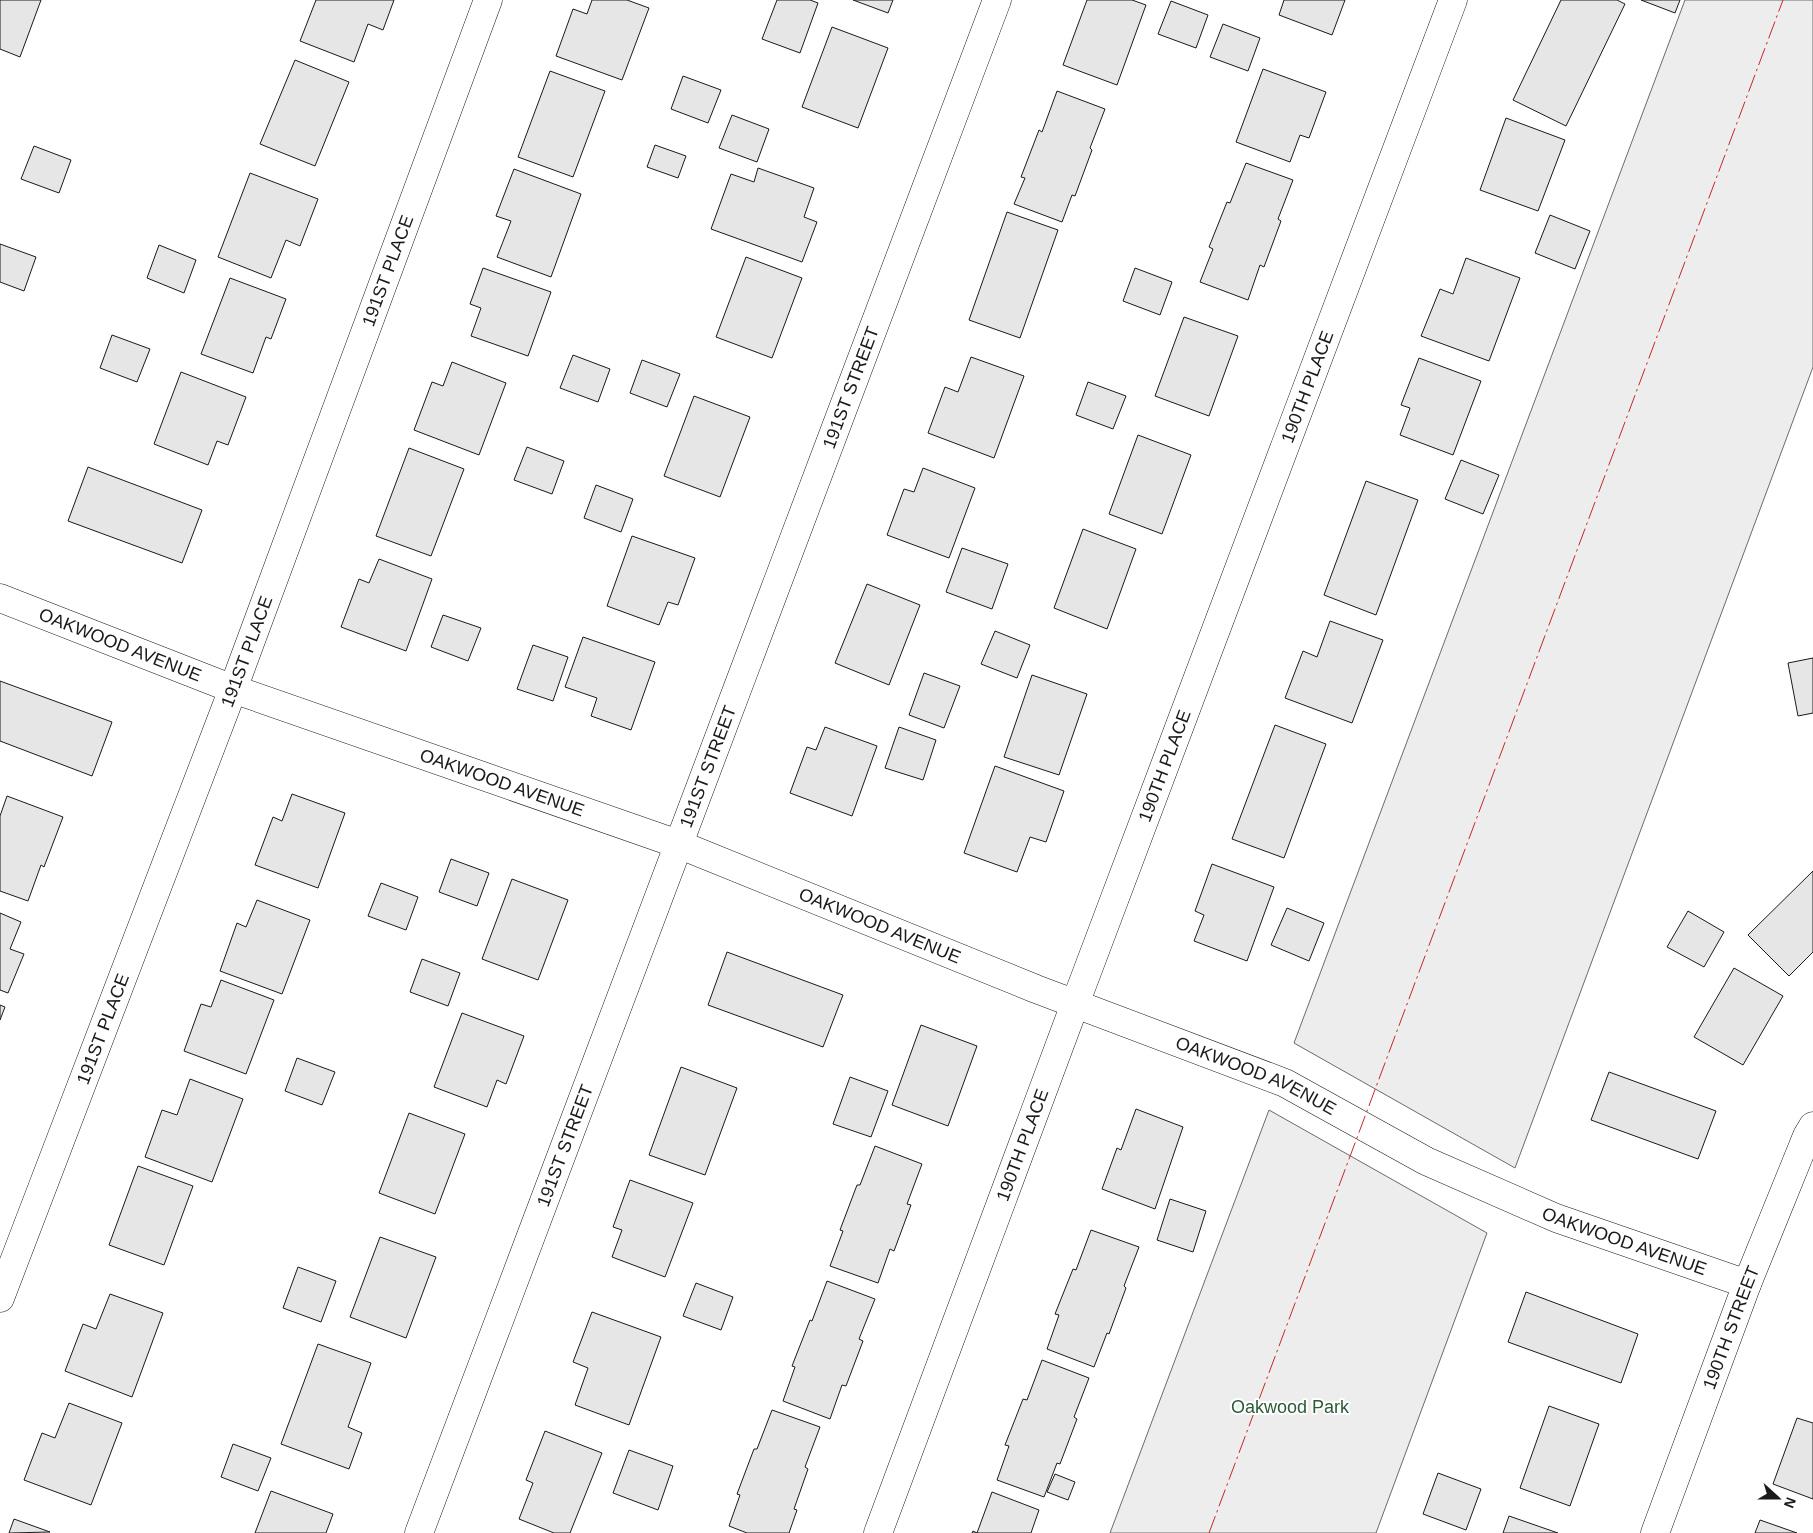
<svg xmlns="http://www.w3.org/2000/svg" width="1813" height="1533" font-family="Helvetica,sans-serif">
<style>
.built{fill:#ededed;stroke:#6a6a6a}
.building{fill:#e6e6e6;stroke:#1a1a1a}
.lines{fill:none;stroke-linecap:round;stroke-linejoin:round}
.street-casing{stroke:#1a1a1a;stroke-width:29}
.street{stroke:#fff;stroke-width:28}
.power{stroke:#c62828;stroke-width:1;stroke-dasharray:18 4 2.5 4;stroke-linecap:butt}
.labels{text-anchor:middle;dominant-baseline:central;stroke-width:4;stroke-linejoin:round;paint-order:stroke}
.street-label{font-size:18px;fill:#1a1a1a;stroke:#fff}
.park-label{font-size:18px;fill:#2b5a34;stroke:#fff}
</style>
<rect width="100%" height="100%" fill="#fff"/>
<!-- built -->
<path class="built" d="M1685,0H1813V367L1515,1168L1294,1043Z
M1269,1110L1487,1233L1376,1533H1110Z"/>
<!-- building -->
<path class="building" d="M0,0H41L20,57L0,49Z
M316,0H394L383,30L368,24L354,62L300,41Z
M592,0H627L649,8L622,80L556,56L573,9L587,14Z
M777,0H810L818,3L800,53L762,39Z
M853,0H893L888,13Z
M1087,0H1132L1146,5L1117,85L1063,65Z
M1284,0H1345L1332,35L1279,15Z
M1561,0H1617L1625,4L1566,126L1513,100Z
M1641,0H1680L1675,13Z
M1171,1L1208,15L1196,48L1158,34Z
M1223,24L1260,38L1248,71L1210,57Z
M832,27L888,48L858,128L802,107Z
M295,60L349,82L315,166L260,144Z
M1263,69L1326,92L1309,138L1300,135L1290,162L1236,142Z
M550,71L605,91L573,177L518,157Z
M683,76L721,90L708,123L671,109Z
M1057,91L1105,109L1090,148L1092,150L1075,196L1072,195L1062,222L1014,204L1025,178L1021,177L1039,130L1042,132Z
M732,115L769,129L757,162L719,148Z
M1506,118L1565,140L1538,211L1480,190Z
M655,145L686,156L678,178L647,167Z
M34,146L71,160L59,193L21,179Z
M1246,163L1293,180L1278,219L1281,221L1264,267L1260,265L1248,300L1200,282L1213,249L1209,247L1227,202L1230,203Z
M758,168L814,188L804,217L817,222L802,262L711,229L731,174L754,182Z
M514,169L581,194L551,277L497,257L511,221L496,216Z
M250,173L318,199L300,246L286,240L271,278L218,257Z
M1007,212L1058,230L1020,338L969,320Z
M1550,215L1590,231L1575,269L1535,253Z
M0,244L36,257L24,291L0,282Z
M159,245L196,260L184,293L147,278Z
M746,257L802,278L772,358L716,337Z
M1466,258L1520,278L1489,361L1421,336L1440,289L1453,294Z
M483,268L551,292L528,356L471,336L481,308L470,304Z
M1135,268L1172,282L1160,315L1123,301Z
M230,278L286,299L271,339L266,337L253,373L201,354Z
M1184,317L1238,336L1209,416L1155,396Z
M112,335L150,349L137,382L100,368Z
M573,355L610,369L598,402L560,388Z
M971,357L1024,376L994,458L928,433L945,387L958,392Z
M1419,358L1481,381L1453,455L1400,435L1410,408L1401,405Z
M642,360L680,374L667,407L630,393Z
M452,362L506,383L479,455L414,430L432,382L443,386Z
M181,372L246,397L228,445L217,441L208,465L154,444Z
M1088,382L1126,396L1113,429L1076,415Z
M694,396L750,417L720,497L664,476Z
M1138,435L1191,455L1162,534L1109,514Z
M527,447L564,461L552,494L514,480Z
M409,448L464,469L431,556L376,536Z
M1461,460L1499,475L1483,514L1445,499Z
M88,467L202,510L182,563L68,521Z
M923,468L975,488L949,558L887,535L904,489L914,492Z
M1366,481L1418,500L1376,615L1324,595Z
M596,485L633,499L621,532L584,518Z
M1083,529L1136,549L1107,629L1054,608Z
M632,536L695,558L678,605L668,602L659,625L607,606Z
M962,548L1008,564L992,609L946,592Z
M379,559L432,579L406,651L341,627L359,579L369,583Z
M867,584L920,605L889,685L835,663Z
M443,615L481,628L468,661L431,647Z
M1330,621L1383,640L1352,723L1285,698L1303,651L1317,657Z
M995,631L1030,645L1017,678L981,664Z
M583,637L655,662L631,730L591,716L597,698L565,687Z
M533,645L568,657L553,701L517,689Z
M1813,658V713L1798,716L1788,663Z
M924,673L960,686L944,728L909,715Z
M1032,675L1087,694L1059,775L1004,757Z
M0,681L112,722L92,776L0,741Z
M1275,725L1326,744L1284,858L1232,839Z
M825,727L877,746L852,816L790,793L807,747L816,750Z
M899,727L936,740L923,780L885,768Z
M995,766L1064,791L1046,842L1030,837L1017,872L964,853Z
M292,794L345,813L318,888L255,865L273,817L282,821Z
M7,796L63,817L44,867L41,865L28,901L0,891V816Z
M451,859L489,873L477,906L439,892Z
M1212,864L1274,887L1247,961L1194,941L1204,915L1195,911Z
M1813,871V952L1789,976L1748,935Z
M512,879L568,900L538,980L482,959Z
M381,883L418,897L406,930L368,916Z
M257,900L310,920L282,994L220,971L237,923L246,927Z
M1287,908L1324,923L1309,961L1271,945Z
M1688,911L1724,932L1704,967L1667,947Z
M0,913L21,922L10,949L24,954L8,993L0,990Z
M727,952L843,995L823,1047L708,1005Z
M422,959L460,973L448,1006L410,992Z
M1734,968L1783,996L1743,1065L1694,1037Z
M221,980L274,1000L246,1074L184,1051L201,1004L211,1007Z
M0,1005L5,1007L0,1020Z
M462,1013L524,1036L506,1084L497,1080L487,1107L434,1087Z
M921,1025L977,1046L948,1126L892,1105Z
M297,1058L335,1072L322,1105L285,1091Z
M681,1067L737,1088L705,1175L649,1155Z
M1609,1072L1716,1111L1698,1159L1591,1120Z
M850,1077L888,1091L871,1137L833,1124Z
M190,1079L243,1099L212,1182L145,1157L162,1110L177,1115Z
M1136,1109L1183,1127L1155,1209L1102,1189L1117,1148L1121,1150Z
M409,1113L465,1134L435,1214L379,1193Z
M875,1146L922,1164L907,1204L911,1205L894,1251L890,1249L878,1283L830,1266L843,1231L840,1230L857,1185H860Z
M138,1166L193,1186L164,1265L109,1245Z
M630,1180L693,1203L665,1277L612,1257L622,1230L613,1227Z
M1170,1199L1206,1211L1193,1252L1157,1240Z
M1091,1230L1139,1247L1124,1286L1126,1288L1109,1334L1107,1333L1094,1367L1047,1349L1059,1315L1055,1314L1073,1269L1076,1270Z
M380,1237L436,1257L406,1338L350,1317Z
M298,1267L336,1281L321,1322L283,1308Z
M827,1281L875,1299L859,1339L863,1341L846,1386L842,1385L830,1419L783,1401L795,1367L792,1366L810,1320L812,1321Z
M696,1283L733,1297L721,1330L683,1316Z
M1526,1292L1638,1334L1621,1383L1508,1342Z
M110,1294L163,1313L132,1397L65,1371L83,1324L96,1329Z
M592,1312L661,1337L629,1425L575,1405L588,1368L573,1362Z
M318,1344L371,1363L348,1427L362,1433L349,1469L281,1444Z
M1042,1360L1089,1378L1074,1417L1077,1419L1060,1464L1057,1463L1044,1497L997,1480L1009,1446L1005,1445L1023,1399L1027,1400Z
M69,1403L122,1423L91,1505L24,1480L42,1433L55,1438Z
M1549,1406L1599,1424L1570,1506L1520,1488Z
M772,1410L820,1427L805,1467L808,1469L794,1509L797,1510L789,1533H747L729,1526L740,1495L737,1494L754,1449H757Z
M1797,1418L1813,1423V1499L1773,1484Z
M545,1431L602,1453L570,1533H554L519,1519L533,1483L526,1480Z
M233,1444L271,1458L258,1491L221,1477Z
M629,1450L673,1466L658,1510L613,1493Z
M1438,1473L1481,1489L1466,1530L1423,1514Z
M1055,1474L1075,1482L1068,1500L1047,1492Z
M271,1491L333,1514L326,1533H255Z
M992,1492L1039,1510L1031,1533H972L973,1531L977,1533Z
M1509,1516L1558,1533H1503Z
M14,1519L50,1532L9,1533Z
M1760,1520L1797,1533H1755Z"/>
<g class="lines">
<!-- street casing -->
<g class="street-casing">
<g id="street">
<path id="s1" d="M0,598L233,689L678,844L1036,989L1285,1083L1426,1161L1556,1218L1747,1284"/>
<path id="s2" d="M0,1298L233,689L488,0"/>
<path id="s3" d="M419,1533L997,0"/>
<path id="s4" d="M878,1533L1075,1004L1453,0"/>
<path id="s5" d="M1655,1533L1747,1284L1807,1136L1813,1126"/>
</g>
</g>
<!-- street -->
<use href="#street" class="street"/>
<!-- power -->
<path class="power" d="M1209,1533L1783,0"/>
</g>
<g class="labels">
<!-- street labels -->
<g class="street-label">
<text stroke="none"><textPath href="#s2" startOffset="1098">191ST PLACE</textPath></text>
<text stroke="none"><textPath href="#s3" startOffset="1224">191ST STREET</textPath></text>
<text stroke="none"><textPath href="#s4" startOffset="1224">190TH PLACE</textPath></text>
<text stroke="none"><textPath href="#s1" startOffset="129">OAKWOOD AVENUE</textPath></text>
<text stroke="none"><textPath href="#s2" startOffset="692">191ST PLACE</textPath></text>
<text stroke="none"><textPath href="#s3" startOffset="819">191ST STREET</textPath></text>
<text stroke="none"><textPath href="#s4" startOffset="819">190TH PLACE</textPath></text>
<text stroke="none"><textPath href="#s1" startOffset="535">OAKWOOD AVENUE</textPath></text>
<text stroke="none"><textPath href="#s1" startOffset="939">OAKWOOD AVENUE</textPath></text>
<text stroke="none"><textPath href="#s2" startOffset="288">191ST PLACE</textPath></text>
<text stroke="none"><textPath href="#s1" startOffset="1344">OAKWOOD AVENUE</textPath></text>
<text stroke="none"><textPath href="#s3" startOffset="414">191ST STREET</textPath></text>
<text stroke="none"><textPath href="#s4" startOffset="414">190TH PLACE</textPath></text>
<text stroke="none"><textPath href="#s1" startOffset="1749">OAKWOOD AVENUE</textPath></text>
<text stroke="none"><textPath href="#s5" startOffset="219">190TH STREET</textPath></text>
</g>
<!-- park labels -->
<g class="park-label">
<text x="1290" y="1407">Oakwood Park</text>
</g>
</g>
<!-- north arrow -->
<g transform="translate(1778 1498) rotate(111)" stroke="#ffffff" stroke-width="4" paint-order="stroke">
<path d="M0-4L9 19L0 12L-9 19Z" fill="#1a1a1a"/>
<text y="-8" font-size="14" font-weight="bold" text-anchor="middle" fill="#1a1a1a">N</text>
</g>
</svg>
